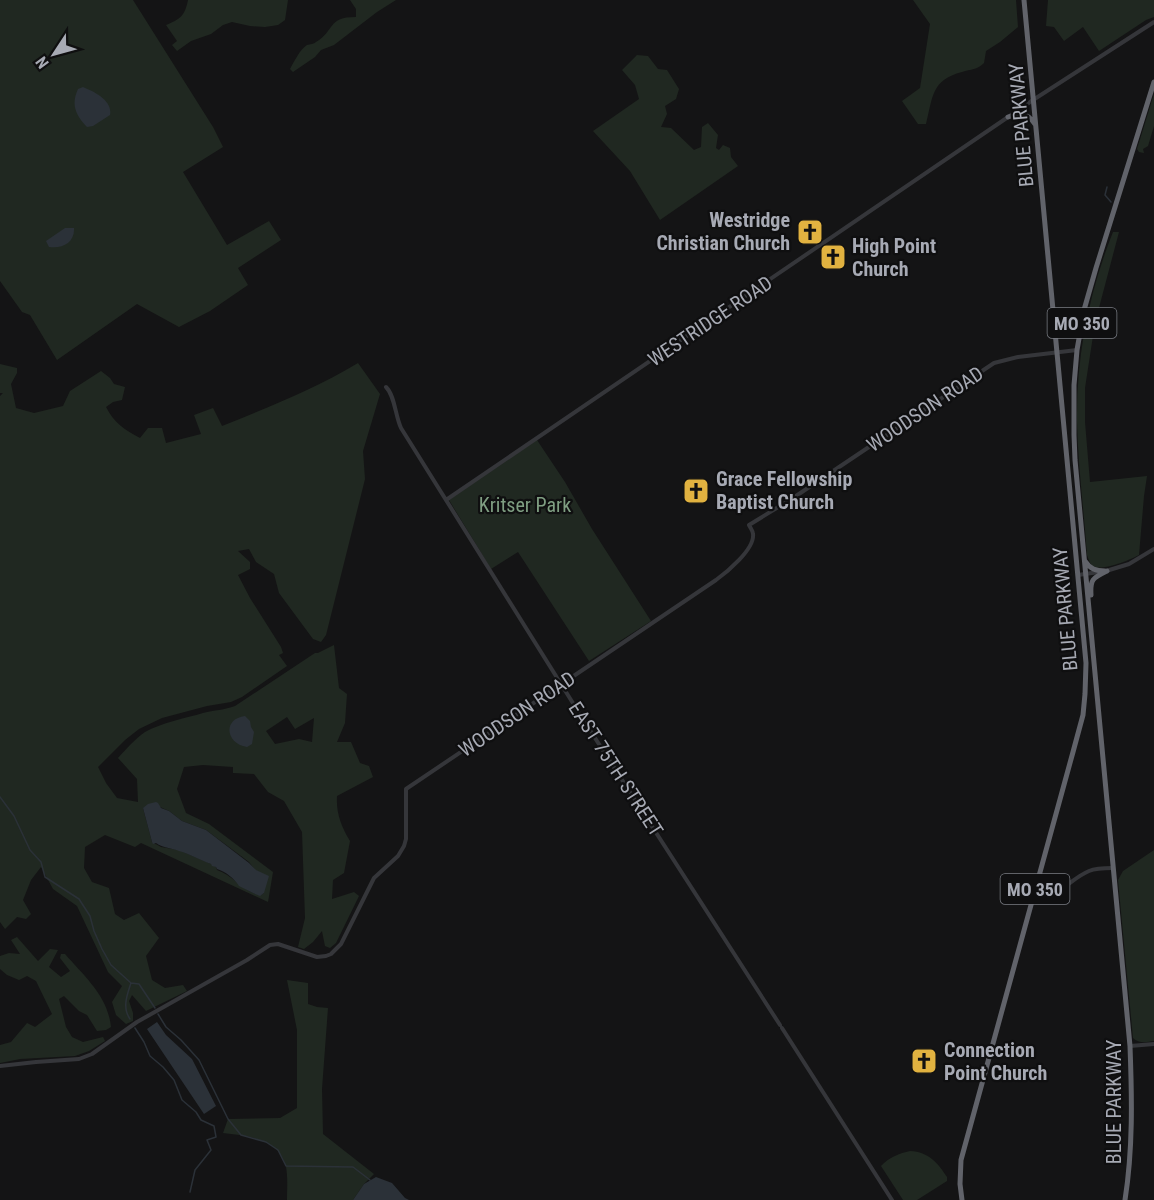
<svg xmlns="http://www.w3.org/2000/svg" width="1154" height="1200" font-family="'Roboto Condensed',sans-serif">
<style>
.green{fill:#202821;fill-rule:evenodd}
.water{fill:#2b3138}
.lines{fill:none;stroke-linecap:round;stroke-linejoin:round}
.stream{stroke:#2b3138;stroke-width:1.5}
.minor{stroke:#35363a;stroke-width:4}
.highway{stroke:#61636a;stroke-width:5}
.labels{text-anchor:middle;dominant-baseline:central;stroke-width:4.5;stroke-linejoin:round;paint-order:stroke}
.shield{fill:#0f0f10;stroke:#797c83;stroke-width:1.5}
.shield-label{font-size:18px;font-weight:bold;fill:#a7aab4}
.street-label{font-size:20px;fill:#a7aab4;stroke:#0f0f10}
.poi-label{font-size:20px;font-weight:bold;fill:#a7aab4;stroke:#0f0f10;text-anchor:start}
.park-label{font-size:20px;fill:#7f9e82;stroke:#0f0f10}
</style>
<rect width="100%" height="100%" fill="#141415"/>
<!-- green -->
<path class="green" d="M0,0H133L213,127L223,147L183,172L227,245L269,221L281,240L238,268L248,285L210,311L179,327L137,304L57,360L30,315L22,312L0,281Z
M188,0H288L285,20L278,25L265,27L250,26L232,22L223,25L211,34L191,41L177,51L172,45L177,41L166,25C181,19 185,15 188,0Z
M350,0H396L377,12L334,45L321,50L315,57L293,72L290,69C294,62 300,49 307,45C310,44 314,44 316,42C335,31 327,17 356,17V9Z
M913,0H1016L1018,27L1000,42L986,51L984,63C977,70 971,69 962,72C931,80 933,97 926,124H918L902,101L920,88L930,24Z
M1048,0H1154V17L1146,20L1099,51L1083,27L1064,41L1054,27L1046,26Z
M637,55L648,56L658,69L667,70L679,89L676,99L665,106L667,114L661,127L671,128L694,150L701,147L702,127L708,123L718,135L716,148L719,150L723,145L730,148L731,157L738,166L660,220L630,171L593,131L639,99L635,85L622,70Z
M1154,94V126L1148,146L1143,149L1144,153L1139,152L1137,149Z
M1113,232H1119L1095,323L1085,388V422L1090,482L1147,476L1144,496L1139,555C1130,560 1105,570 1095,567C1090,565 1089,560 1087,555C1084,511 1078,466 1077,422C1076,357 1089,292 1113,232Z
M358,363L380,394L363,451L365,479L326,635L321,642L313,639L279,593L274,574L256,562L249,549L238,551L250,562V569L238,575L250,598L281,647L283,653L279,655L287,666L242,697L231,702L207,706L162,718L139,729L125,740L98,767L106,783L117,798L138,802L137,779L118,758C126,749 135,739 145,732C161,723 186,718 203,713C214,710 225,710 235,706L315,653H318L334,645L339,688L347,694L345,723L337,742H351L360,763L369,766L373,777L337,796C336,813 341,826 350,841L344,873L333,880L332,899L354,892L359,896L336,943L330,948L325,946L322,931L313,942L304,949L298,947L305,918L302,832L284,801L268,792L254,774L233,773V767L203,765L184,767L177,789L186,813L209,824L273,872L268,902L141,843L135,847L105,835L85,847L84,868L92,882L109,888L115,914L124,920L139,913L159,938L146,956L152,980L165,988L183,985L187,991L146,1011L132,995L129,1001L133,1013V1021L126,1024L116,1015L112,1002L122,986L108,972L77,906L53,889L41,867L31,880L23,900L31,914L26,919L17,917L5,929L0,922V396L3,393H0V364L17,368V373L11,384L16,408L34,413L63,406L70,391L101,371L110,378L114,384L125,387L122,400L113,402L106,407C114,423 125,430 140,438L148,428H162L166,443L201,434L194,415L213,408L222,426C269,407 315,389 358,363ZM287,717L295,729L314,718L312,742L299,739L275,744L266,731ZM160,807L169,811L182,821L206,830L249,862L255,870L263,874L264,893L261,895C244,893 233,875 217,870L216,867L211,864L179,850L161,847L152,842L143,808Z
M537,440L565,482L592,529L651,621L589,661L518,552L491,569L449,500Z
M1154,850V1041C1147,1042 1139,1044 1133,1038L1118,880L1123,871Z
M17,937L38,961L50,949L58,950L49,967L61,977L70,971L60,958L61,954H65C84,976 108,996 111,1027L106,1030L97,1031L87,1015L79,1011L64,996L59,999L66,1027L72,1037L83,1042L103,1037L105,1041L89,1051L75,1056L20,1059L0,1063V1045L11,1042L27,1023L35,1027L52,1014L36,981L27,976L19,980L7,975L0,969V956L9,953L20,954L11,940Z
M287,980L308,983V1004L317,1007L328,1008L322,1089L323,1134L374,1174L364,1184L353,1200H287C287,1190 288,1177 286,1167C279,1138 248,1136 223,1133L228,1119L280,1118L297,1108V1030Z
M910,1151C929,1152 938,1163 947,1177V1181L917,1200H903L881,1166C888,1158 900,1153 910,1151Z"/>
<!-- water -->
<path class="water" d="M83,87C95,92 113,101 110,115L93,126L87,127C75,115 71,104 78,89Z
M65,228H74C75,243 62,249 49,247L46,241Z
M245,716L250,721L251,727L254,732L252,744L247,747C226,744 222,719 245,716Z
M156,802L158,803L161,808L169,811L182,821L206,830L249,863L256,870L269,876L264,893L260,896L253,893L239,886C234,878 226,872 217,869L216,867L212,866L211,864C200,860 190,854 179,851C172,848 163,848 156,843L153,844L152,842L143,808L148,804Z
M157,1022L166,1035L192,1059L216,1106L204,1114L147,1029Z
M376,1177L392,1183L405,1198L409,1200H353L364,1184Z"/>
<g class="lines">
<!-- stream -->
<path class="stream" d="M1107,187L1105,195L1111,202
M0,797L14,816L30,850L41,862L45,877L79,899L90,916L94,931L102,949L111,965L131,983C127,995 122,1008 130,1019
M131,983L139,984L155,1008
M158,1014L166,1027L181,1040L199,1060L228,1119L241,1135L266,1142L278,1150L286,1166L353,1167L370,1180
M135,1028L144,1042L150,1056L163,1067L174,1080L182,1100L196,1112L201,1120L214,1126L216,1137L207,1140L211,1150L195,1170L190,1192"/>
<!-- minor -->
<path class="minor" d="M386,387C395,396 395,415 401,428L586,724L780,1025
M446,500L1033,100L1154,22
M1106,571L1129,564L1154,549
M1078,575L1099,572
M1035,891C1063,898 1066,881 1089,871C1096,868 1105,868 1113,868
M782,1028L892,1200
M1130,1046L1154,1044
M0,1066L36,1062L79,1059L92,1054L137,1022L247,960L270,945L278,944L317,957L326,956L331,954L341,944L374,878L398,856L404,846L406,839V789L716,580C727,572 755,549 753,534C753,531 751,529 749,525L793,498L994,363L1018,357L1077,350"/>
<!-- highway -->
<path class="highway" d="M1008,117C1020,113 1027,112 1035,124
M1085,561C1090,569 1096,571 1105,571
M1091,595C1090,579 1093,578 1107,571
M962,1200L960,1184L961,1160L1073,752L1083,715L1085,694L1086,663L1024,0
M1125,1200C1133,1149 1132,1098 1130,1046L1075,460L1074,435V385L1077,350L1084,310L1096,268L1154,82"/>
</g>
<!-- icons -->
<defs>
<g id="church-square" transform="scale(1.35)"><rect x="-9" y="-9" width="18" height="18" rx="4" fill="#e1b240" stroke="#0f0f10"/><path d="M-1.2-6h2.4v3.5h3.3v2.4h-3.3V6h-2.4V-.1h-3.3v-2.4h3.3Z" fill="#111"/></g>
</defs>
<g fill-rule="evenodd">
<use href="#church-square" x="810" y="232"/>
<use href="#church-square" x="833" y="257"/>
<use href="#church-square" x="696" y="491"/>
<use href="#church-square" x="924" y="1061"/>
</g>
<g class="labels">
<!-- shield labels -->
<g class="shield">
<rect x="1047.5" y="308" width="69" height="30" rx="4.5"/>
<rect x="1000.5" y="874" width="69" height="30" rx="4.5"/>
</g>
<g class="shield-label">
<text x="1082" y="323">MO 350</text>
<text x="1035" y="889">MO 350</text>
</g>
<!-- street labels -->
<g class="street-label">
<text transform="translate(1021 125) rotate(-95)">BLUE PARKWAY</text>
<text transform="translate(710 321) rotate(-34)">WESTRIDGE ROAD</text>
<text transform="translate(925 409) rotate(-34)">WOODSON ROAD</text>
<text transform="translate(1065 609) rotate(-95)">BLUE PARKWAY</text>
<text transform="translate(517 714) rotate(-34)">WOODSON ROAD</text>
<text transform="translate(616 769) rotate(57)">EAST 75TH STREET</text>
<text transform="translate(1114 1102) rotate(-90)">BLUE PARKWAY</text>
</g>
<!-- poi labels -->
<g class="poi-label">
<text x="790" y="220" text-anchor="end">Westridge<tspan x="790" dy="23">Christian Church</tspan></text>
<text x="852" y="246">High Point<tspan x="852" dy="23">Church</tspan></text>
<text x="716" y="479">Grace Fellowship<tspan x="716" dy="23">Baptist Church</tspan></text>
<text x="944" y="1050">Connection<tspan x="944" dy="23">Point Church</tspan></text>
</g>
<!-- park labels -->
<g class="park-label">
<text x="525" y="505">Kritser Park</text>
</g>
</g>
<!-- north arrow -->
<g transform="translate(54 54) rotate(234)" stroke="#0f0f10" stroke-width="4.5" paint-order="stroke">
<path d="M0-4.5L10 22L0 15L-10 22Z" fill="#a7aab4"/>
<text y="-9" font-size="16" font-weight="bold" text-anchor="middle" fill="#a7aab4">N</text>
</g>
</svg>
